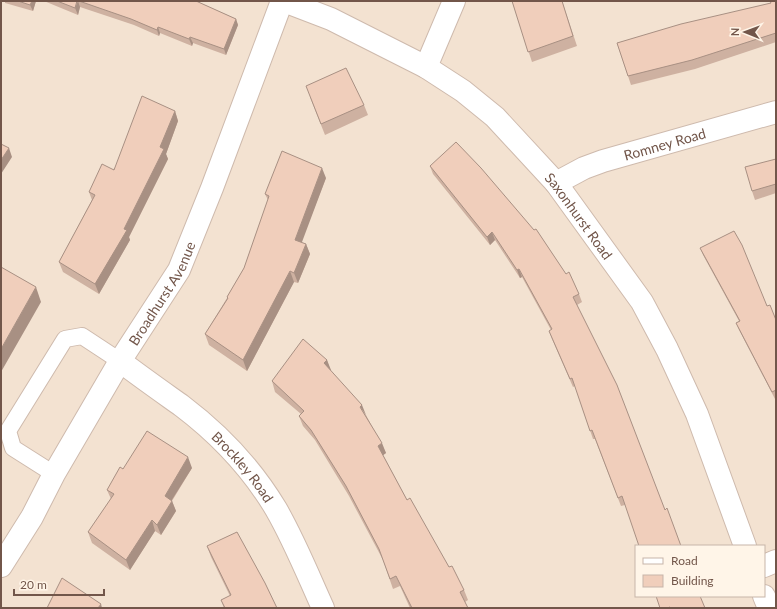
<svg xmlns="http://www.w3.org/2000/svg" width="777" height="609" font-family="Lato,sans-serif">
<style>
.residential{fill:#f3e2d1;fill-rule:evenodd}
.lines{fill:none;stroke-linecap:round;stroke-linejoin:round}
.service-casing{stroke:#cebaad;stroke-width:18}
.minor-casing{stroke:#cebaad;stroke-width:24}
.service{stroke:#fff;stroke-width:16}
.minor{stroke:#fff;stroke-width:22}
.wall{fill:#ceb1a1}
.shaded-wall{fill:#a89083}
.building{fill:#f0cebb;stroke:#a89083}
.labels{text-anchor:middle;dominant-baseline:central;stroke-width:3;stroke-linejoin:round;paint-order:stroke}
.street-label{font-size:14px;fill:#72564a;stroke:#fff5e8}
</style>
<rect width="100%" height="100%" fill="#fbf1e3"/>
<!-- residential -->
<path class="residential" d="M1,1H776V608H1ZM636,546H764V596H636Z"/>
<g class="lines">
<!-- service casing -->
<g class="service-casing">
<path id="service" d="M54,474L13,448L8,431L65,339L82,336L120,361"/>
</g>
<!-- minor casing -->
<g class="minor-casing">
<g id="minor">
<path id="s1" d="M284,1L331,19L426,67L463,91L495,117L556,183L642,302L667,349L697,414L745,546"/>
<path d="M426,67L454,1"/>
<path id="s2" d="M556,183L584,168L603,161L776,112"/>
<path id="s3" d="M120,361C141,377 161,391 182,406C219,434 252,469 276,509C294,540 308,575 323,608"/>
<path id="s4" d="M1,566L32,517L54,474L120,361L179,270L212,188L282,1"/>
<path d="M764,566L776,561"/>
<path d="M764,596L769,608"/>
</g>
</g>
<!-- service -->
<use href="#service" class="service"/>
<!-- minor -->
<use href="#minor" class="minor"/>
</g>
<!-- wall -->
<path class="wall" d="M5,1H36L33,11L5,3Z
M44,1H196L236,19L238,25L226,55L193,43L192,46L160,33L159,36L134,25L80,7L78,15Z
M512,1H562L577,46L532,62Z
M776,1V42L695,69L631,85L617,43L771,3Z
M310,97L364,105L368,115L325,135Z
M175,111L178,121L166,154L168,159L129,237L130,240L99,294L63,272L59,262L92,200L89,192Z
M776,159V193L755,200L752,191Z
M430,166L579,294L582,302L577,305L665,510L681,546L625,505L621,506L595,439H593L575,386L573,387L552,339L549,331L551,330L522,277L520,278L495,240L490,245L433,174Z
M326,178L301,242L306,244L310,254L298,283L294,282L247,371L209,345L205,334L227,298V297L244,268L268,200L265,194Z
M700,248L767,306L776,320V399H775L739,330L736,323L739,321L703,255Z
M327,360L330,370L366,415L386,453L383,455L407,500L449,567L464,590L468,600L465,602L468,608H410L400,586L393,589L383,560L349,496L315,440L303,426L299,416L301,414L275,392L272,381Z
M192,468L172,501L176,511L161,535L155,531L130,570L92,543L88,532L111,499L107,490L123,469Z
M207,546L277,608H224L221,600L230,596L211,557Z"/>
<!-- shaded-wall -->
<path class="shaded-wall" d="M32,1H36L33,11L30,5Z
M78,1L80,7L78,15L75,8Z
M236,19L238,25L226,55L224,49Z
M158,27L160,33L159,36L157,30Z
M190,37L193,43L192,46L189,39Z
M175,111L178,121L166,154L168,159L129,237L130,240L99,294L95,284L124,229L160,147Z
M9,148L12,157L1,174V160Z
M322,168L326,178L299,250L295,240Z
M492,232L495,240L490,245L487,237Z
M306,244L310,254L298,283L294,273Z
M519,269L522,277L520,278L517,270Z
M290,271L294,282L247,371L243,360Z
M36,287L41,302L1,372V349Z
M327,360L331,370L328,374L324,363Z
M362,405L366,415L360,407Z
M382,443L386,453L382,456L378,446Z
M188,457L192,468L168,506L165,496Z
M172,501L176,511L161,535L157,525Z
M152,520L155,531L130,570L126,560Z
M101,604L102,608H98Z"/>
<!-- building -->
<path class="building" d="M18,1H32L30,5Z
M57,1H77L75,8Z
M79,1H196L236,19L224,49L190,37L189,39L158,27L157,30L131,19Z
M512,1H562L573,36L528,52Z
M770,1H776V33L692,60L628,76L617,43L681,24L771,3Z
M346,68L364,105L321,124L306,86Z
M142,96L175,111L160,147L164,149L124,229L127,230L95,284L59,262L95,195L89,192L102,164L114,170Z
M456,142L481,168L534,230L536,229L566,274L569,272L579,294L573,297L617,385L665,510L667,508L681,546H639L622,496L618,498L592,430L590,431L572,378L570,379L549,331L552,329L519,269L517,270L492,232L487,237L430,166Z
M1,144L9,148L1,160Z
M282,151L322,168L295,240L306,244L294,273L290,271L243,360L205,334L228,298L227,297L244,268L269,196L265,194Z
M776,159V184L752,191L745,167Z
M734,231L742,245L767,306L770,305L776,320V390L772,392L736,323L740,321L700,248Z
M1,267L36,287L1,349Z
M303,339L327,360L324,363L362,405L360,407L382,443L378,446L407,500L410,498L449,567L452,566L464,590L460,592L468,608H412L396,576L390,579L379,549L346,486L311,430L299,416L304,411L272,381Z
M147,431L188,457L165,496L172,501L157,525L152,520L126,560L88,532L114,494L107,490L120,467L123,469Z
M237,532L265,583L277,608H225L221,600L231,595L207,546Z
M62,578L101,604L98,608H47Z
M656,596H700L705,608H670V607L667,608H660Z"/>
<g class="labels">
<!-- street labels -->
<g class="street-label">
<text stroke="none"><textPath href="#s2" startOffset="116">Romney Road</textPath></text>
<text stroke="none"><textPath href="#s1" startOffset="372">Saxonhurst Road</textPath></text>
<text stroke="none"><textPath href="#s4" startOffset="317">Broadhurst Avenue</textPath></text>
<text stroke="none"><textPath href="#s3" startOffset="163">Brockley Road</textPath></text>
</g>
</g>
<!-- border -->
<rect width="777" height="609" fill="none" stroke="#72564a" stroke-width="4"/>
<!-- legend -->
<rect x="635" y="545" width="130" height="52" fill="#fff5e8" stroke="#c7b5a9"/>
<rect x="643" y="558" width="20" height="6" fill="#ffffff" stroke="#c7b5a9"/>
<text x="671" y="565" font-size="12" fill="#72564a">Road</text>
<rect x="643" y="575" width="20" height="12" fill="#f0cebb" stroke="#c7b5a9"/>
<text x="671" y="585" font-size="12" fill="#72564a">Building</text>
<!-- north arrow -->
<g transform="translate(745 32) rotate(271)" stroke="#fff5e8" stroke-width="3" paint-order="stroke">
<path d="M0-3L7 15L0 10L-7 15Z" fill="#72564a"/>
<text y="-6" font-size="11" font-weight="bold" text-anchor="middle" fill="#72564a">N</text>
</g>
<!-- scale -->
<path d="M14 589v6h90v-6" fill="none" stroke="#72564a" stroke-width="2"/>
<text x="20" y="589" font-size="12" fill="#72564a" stroke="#fff5e8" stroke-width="3" paint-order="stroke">20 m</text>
</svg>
